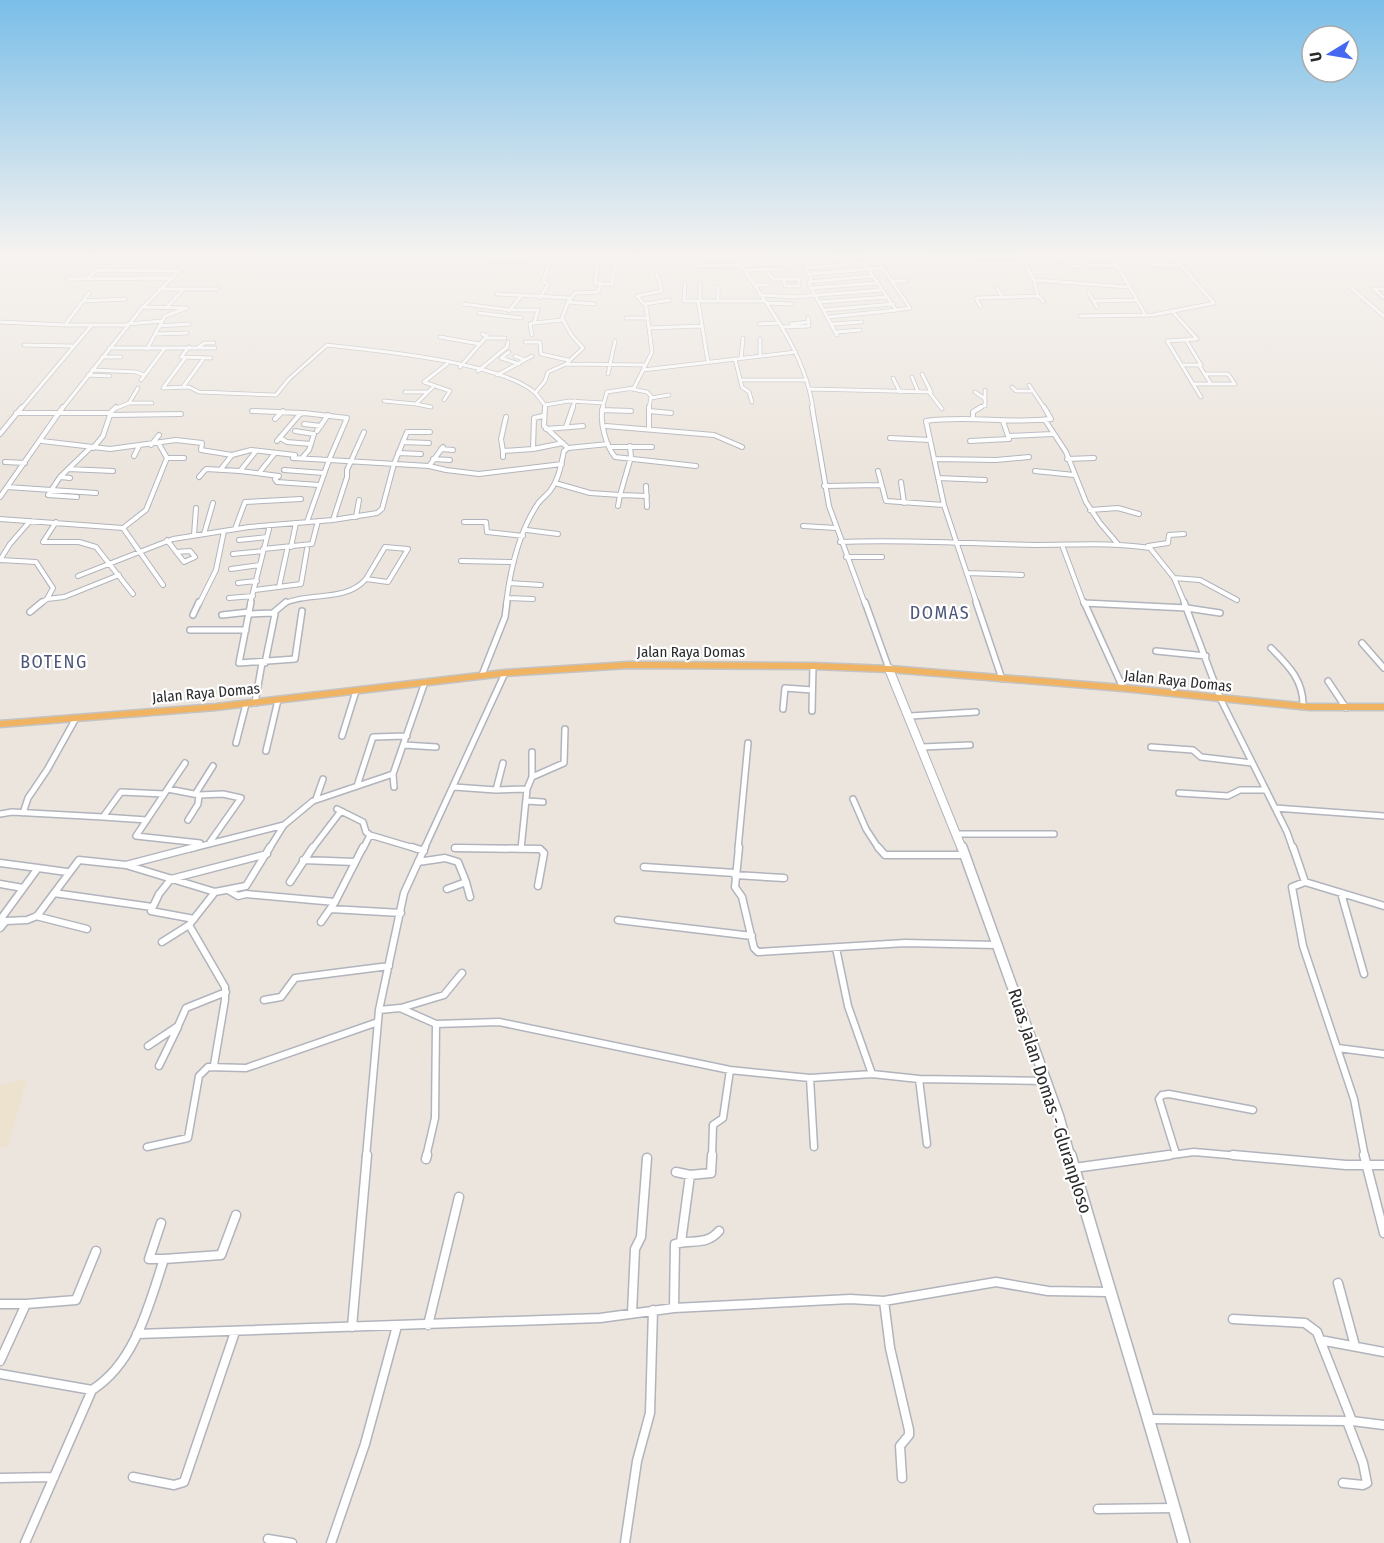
<svg xmlns="http://www.w3.org/2000/svg" width="1384" height="1543" font-family="'Fira Sans Condensed',sans-serif">
<style>
.education{fill:#ece2ce}
.lines{fill:none;stroke-linecap:round;stroke-linejoin:round}
.minor-far4-casing{stroke:#b1b4bd;stroke-width:4.5}
.minor-far3-casing{stroke:#b1b4bd;stroke-width:6}
.minor-far2-casing{stroke:#b1b4bd;stroke-width:8}
.minor-far1-casing{stroke:#b1b4bd;stroke-width:9}
.minor-casing{stroke:#b1b4bd;stroke-width:11}
.secondary-far2-casing{stroke:#b1b4bd;stroke-width:10}
.secondary-far1-casing{stroke:#b1b4bd;stroke-width:12}
.secondary-casing{stroke:#b1b4bd;stroke-width:14}
.trunk-casing{stroke:#c3c3c3;stroke-width:3}
.minor-far4{stroke:#fff;stroke-width:3}
.minor-far3{stroke:#fff;stroke-width:4}
.minor-far2{stroke:#fff;stroke-width:5}
.minor-far1{stroke:#fff;stroke-width:6}
.minor{stroke:#fff;stroke-width:8}
.secondary-far2{stroke:#fff;stroke-width:8}
.secondary-far1{stroke:#fff;stroke-width:9}
.secondary{stroke:#fff;stroke-width:11}
.trunk{fill:#f0b362;fill-rule:evenodd}
.labels{text-anchor:middle;dominant-baseline:central;stroke-width:4.5;stroke-linejoin:round;paint-order:stroke}
.street-label{font-size:15px;fill:#2a2a2a;stroke:#fff}
.quarter-label{font-size:18px;letter-spacing:1.5px;fill:#4d5679;stroke:#fff}
.near-street-label{font-size:18px;fill:#2a2a2a;stroke:#fff}
</style>
<rect width="100%" height="100%" fill="#ece5dd"/>
<!-- education -->
<path class="education" d="M27,1079L8,1146L0,1148V1085Z"/>
<g class="lines">
<!-- minor-far4 casing -->
<g class="minor-far4-casing">
<path id="minor-far4" d="M77,253L101,254
M599,253L595,283L601,284
M733,253C764,301 805,350 813,409
M1019,253L1034,280L1038,296L1044,302
M1048,253L1055,258L1090,260
M1110,253L1145,314
M47,254H53
M927,256L1021,257
M481,258L543,259L545,253
M1067,259L1070,266L1082,267
M565,261L569,253
M633,263L635,253
M973,263L1024,264
M841,264L837,257H860L896,310L910,308L874,255L877,253
M1146,264L1181,266
M1089,265L1117,266
M695,266L791,264
M765,269L773,279H784
M744,270L779,269
M809,274L884,268
M89,277L97,270L177,271
M69,279L170,278
M784,279H799V286H785Z
M1034,280L1128,287
M892,281H906
M809,282L872,276
M685,283L684,301H764
M700,283V301
M754,285H769
M718,287V301
M812,288L877,283
M997,288L1002,297
M1351,288L1384,316
M160,289H217
M1384,289H1374L1384,298
M1088,292L1097,307
M89,293L65,325H127
M497,294L570,298
M760,295L793,297L882,290
M540,298L548,284L543,281L549,264L543,262V259
M83,301L126,299
M698,301L708,362
M1093,301L1136,300
M568,302L594,304
M820,302L888,297
M766,303L792,304
M463,304L510,310H538L534,323L562,320
M645,304L670,300
M142,307L187,308L165,316L147,349
M167,307L182,291
M981,307L976,298L1038,296
M824,310L893,304
M509,311L521,296
M1173,312L1197,339L1167,341L1201,397
M479,313L521,318
M1080,316L1153,315L1214,303L1170,253
M829,317L897,310
M626,318H647
M0,322L65,325
M128,324L162,321
M759,324L780,323
M791,324L809,322
M833,324L862,322
M159,326L189,324
M782,327L809,326L808,318
M649,328L702,326
M837,332L860,330
M156,334L187,333
M532,335L530,324L534,323
M837,335L809,284L811,277L806,268L864,263
M440,337L480,344
M486,338H505
M760,339V356
M1186,340L1201,365
M525,342H540L541,354L568,360
M24,345L72,346
M189,347L181,357L211,358
M199,347L204,343H214
M109,348H215
M509,352L501,358L519,364
M515,356L525,360
M102,357H121
M186,357L163,388L189,387L199,392L276,395L289,379L327,345C376,350 496,362 533,391C538,395 541,401 545,405V409
M741,358L743,338
M735,359L742,387L749,392L752,402
M566,364L646,365
M1182,365H1199L1211,384
M460,367L487,336L482,334
M92,370L136,372L144,375
M643,370L796,352
M478,371L507,347L508,342
M608,374L615,341
M922,374L931,392
M88,375L110,376
M497,375L532,356
M912,377L918,392
M893,378L900,392
M141,380L165,348
M741,380H807
M1193,384H1235L1228,374H1205
M1029,385L1045,409
M183,387L204,358
M1012,387L1016,391H1032
M632,389L647,392L651,396L649,409
M810,389L929,392L942,409
M985,390V406
M405,392H428
M975,392L985,399
M535,393L545,381L548,372L566,364L583,348L572,336L562,318L568,302L575,293L598,292L601,284H612L617,253
M651,398L669,395
M444,400L450,391L424,382L447,364
M384,401L416,404L434,386
M129,403L138,388
M416,404L431,407
M545,405L569,401L604,403
M21,409L91,326
M62,409L142,308L197,253
M114,409L129,403H152
M572,409L575,401
M602,409L607,392L634,388L652,352L646,306L637,296L662,291L657,275
M978,409L985,405"/>
</g>
<!-- minor-far3 casing -->
<g class="minor-far3-casing">
<path id="minor-far3" d="M603,407C599,421 606,446 615,457L696,466
M812,407L829,506L865,604
M602,410L631,411
M252,411L302,413
M649,411L671,413
M16,413H111
M111,415L181,414
M543,416L534,418L533,449L563,443
M973,418V412L981,407
M275,419L283,411
M1045,420L1066,452L1086,502L1100,523L1117,543
M304,424L321,426
M606,426L714,435L742,447
M566,427L573,407
M649,428V407
M546,429L583,426
M295,431L314,434L309,450L302,458
M317,431L328,415
M0,434L22,407
M1009,436L1052,434
M280,438L287,442L311,444
M890,438L930,440
M42,441L110,449L176,440L202,443L201,450L232,455L251,450L295,455L293,458
M277,441L300,414L304,413L347,418L329,460L429,466L446,470L479,474L562,464
M970,441L1009,439L1003,421
M403,442L429,443
M151,445L159,435
M609,447H652
M93,448L103,436L111,412L116,407
M568,448L608,444
M441,449L453,450
M256,451L240,471L279,476L275,479L277,482L319,485
M503,451L501,439L506,417
M398,453L421,454
M134,456L139,446
M503,457V451L533,449
M167,458H184
M293,458L329,460L307,522
M433,459L450,460
M934,459L996,460L1029,457
M1067,459L1094,458
M5,462L25,463
M429,466L443,447
M68,469L113,471
M221,469L232,455
M284,470L324,473
M878,471L886,501L944,505
M1035,471L1074,475
M259,473L275,453
M60,477L70,478
M199,477L206,469L240,471
M938,478L985,480
M901,482L904,503
M555,483L590,493L620,495L631,457L630,446
M646,486L647,507
M824,486L881,485
M7,487L96,493
M0,497L63,407
M77,497L48,495L60,477L90,448
M618,506L620,495L647,496
M1090,510L1118,508L1139,514
M356,517L359,500
M0,519L123,528L163,585
M333,520L347,477V470L364,432
M56,522L43,542H79L96,547L133,594
M464,522H486L487,532L523,536
M803,526L836,528
M123,528L146,510L167,458L159,444
M235,529L245,502L301,499
M527,530L558,534
M204,534L213,503
M194,535L196,508
M167,540L184,562L195,557L190,551L176,552
M239,540L267,537
M840,542C905,539 971,544 1036,545C1075,545 1112,542 1150,548L1174,578L1185,604
M1062,545L1084,604
M1148,546L1168,543L1169,535L1184,534
M291,547L296,523
M385,547L408,549L388,582L366,579Z
M263,549L312,544L318,521
M233,554L263,551
M846,557H882
M0,560L36,562L53,588L47,599L40,604
M0,560L10,544L30,521
M461,561L514,562
M231,569L260,565
M967,573L1022,575
M78,576L173,539L249,527L333,520L377,513L382,509L394,464L407,432H430
M1174,578L1200,580L1237,600
M238,583L257,581
M509,583L541,585
M279,587L287,550
M255,590L301,584L307,549
M229,598L253,596
M508,598L533,599
M47,599L64,597L119,575
M1084,603L1104,604
M199,604L216,570L224,531
M250,604L270,525
M283,604C310,591 345,603 366,579
M506,604C510,571 518,534 537,505C540,500 546,496 550,491C559,479 561,465 564,451L568,448L544,426L545,407
M977,604L944,505L926,421C968,415 1009,424 1051,419L1044,407"/>
</g>
<!-- minor-far2 casing -->
<g class="minor-far2-casing">
<path id="minor-far2" d="M251,602L239,663L295,659L302,611
M865,602L889,669
M976,602L1002,679
M1084,602L1123,688
M1184,602L1221,700L1287,832L1293,849
M1084,603L1187,608L1220,613
M30,612L42,602
M250,614L273,613L286,602
M193,615L199,602
M222,615L249,612
M190,630H246
M1362,643L1384,668
M1271,648C1289,666 1304,681 1303,707
M1156,651L1206,656
M265,663L275,614L273,613
M482,675L505,617L507,602
M1328,681L1346,708
M255,703L262,663
M783,709L785,688L812,690
M812,711L813,666
M910,716L976,712
M342,736L356,691
M236,743L246,704
M404,745L436,747
M922,747L970,745
M1151,747L1193,750L1201,757L1252,763
M266,751L278,700
M185,763L136,836L200,843
M393,774L394,787
M532,777L564,763L565,729
M357,786L373,737L407,736
M454,787L496,790L527,789L532,777V752
M168,789L199,795L198,804L188,820
M496,790L503,763
M196,793L213,766
M1179,793L1228,796L1240,790H1266
M199,795L223,794L241,798L210,842
M316,799L323,779
M853,799L866,829L879,849
M526,801L543,802
M1275,808L1384,816
M337,809L363,822L366,832L370,835
M23,813L28,798L47,770L76,718
M0,814L12,812L103,817L121,792L164,794
M103,817L147,820
M956,834H1054
M455,848L540,849
M189,849L284,825
M269,849L284,825L313,801L393,774L425,682
M312,849L341,811
M363,849L370,835L417,849
M424,849L505,673
M521,849L527,789
M738,849L748,743"/>
</g>
<!-- minor-far1 casing -->
<g class="minor-far1-casing">
<path id="minor-far1" d="M412,847L424,851
M739,847L735,887L742,897L754,948L758,952L905,943L997,945
M878,847L885,855H964
M1293,847L1305,882
M455,848L540,849L544,853L538,886
M303,860L355,862
M418,862L445,858L458,862L466,882L447,889
M0,863L38,868
M126,865L215,892L246,886L270,847
M644,867L735,873
M735,875L784,878
M290,882L313,847
M466,882L470,897
M0,884L23,888
M228,890L238,896L246,894L335,902
M54,893L152,907
M1341,893L1364,974
M331,909L401,913
M36,916L87,929
M194,919L151,911L159,894L171,879L267,854
M0,920L38,868L67,872
M618,920L752,936
M321,922L335,902L363,847
M189,925L225,987V1000L214,1065
M0,928L6,921L27,920L37,916L79,860L126,865L195,847
M162,942L189,925L215,892
M836,948L848,1006L872,1074
M264,1000L281,997L295,978L389,966
M401,1008L444,995L462,973
M379,1010L400,1008L436,1024L499,1022L730,1070L810,1078L872,1074L919,1079L1046,1081
M148,1046L178,1026L186,1008L226,992
M1338,1048L1384,1054
M159,1066L178,1027
M810,1078L814,1147
M919,1079L927,1144
M147,1147L188,1138L199,1076L208,1067L246,1068L378,1022
M1176,1154L1159,1099L1162,1095L1169,1094L1253,1110
M366,1157L379,1010L404,893L425,847
M426,1157L435,1118L436,1024
M712,1157L713,1125L723,1118L730,1070
M1157,1157L1194,1152L1251,1157
M1365,1157L1354,1099L1303,946L1292,887L1305,882L1384,906"/>
</g>
<!-- minor casing -->
<g class="minor-casing">
<path id="minor" d="M1233,1155L1346,1165H1384
M1364,1155L1384,1233
M426,1159L427,1155
M1074,1168L1169,1155
M676,1172L690,1175L711,1173L712,1155
M161,1223L149,1259H164
M681,1242L690,1175
M1338,1283L1355,1346
M884,1301L890,1348L909,1430V1435L900,1446L902,1478
M0,1304H26L0,1361
M26,1304L76,1300L96,1251
M674,1308L675,1244C692,1239 706,1246 719,1231
M632,1313L635,1249L641,1237L647,1158
M1233,1319L1305,1323L1317,1332L1352,1421
M428,1325L459,1197
M352,1327L367,1155
M137,1334L600,1318L674,1308L850,1299L884,1301L996,1282L1048,1291L1109,1292
M1320,1340L1384,1352
M0,1374L92,1390C135,1363 149,1305 164,1259L221,1255L236,1215
M1150,1419L1352,1421L1384,1425
M133,1477L174,1485L184,1482L235,1332
M0,1478L54,1477
M1343,1483L1363,1485L1367,1483L1363,1463L1347,1421
M1098,1509L1174,1508
M268,1539L292,1543
M25,1543L92,1390
M331,1543L365,1444L397,1326
M625,1543L637,1461L650,1413L653,1310"/>
</g>
<!-- secondary-far2 casing -->
<g class="secondary-far2-casing">
<path id="secondary-far2" d="M889,669L962,849"/>
</g>
<!-- secondary-far1 casing -->
<g class="secondary-far1-casing">
<path id="secondary-far1" d="M962,847L1059,1117L1070,1157"/>
</g>
<!-- secondary casing -->
<g class="secondary-casing">
<path id="secondary" d="M1070,1155C1107,1285 1148,1413 1184,1543"/>
</g>
<!-- trunk casing -->
<g class="trunk-casing">
<path id="trunk" d="M628,662L813,663L889,666L1123,685L1310,704H1384V710H1310L1123,691L889,672L813,669L628,668L505,676L216,710L0,727V721L216,704L505,670Z"/>
</g>
<!-- minor-far4 -->
<use href="#minor-far4" class="minor-far4"/>
<!-- minor-far3 -->
<use href="#minor-far3" class="minor-far3"/>
<!-- minor-far2 -->
<use href="#minor-far2" class="minor-far2"/>
<!-- minor-far1 -->
<use href="#minor-far1" class="minor-far1"/>
<!-- minor -->
<use href="#minor" class="minor"/>
<!-- secondary-far2 -->
<use href="#secondary-far2" class="secondary-far2"/>
<!-- secondary-far1 -->
<use href="#secondary-far1" class="secondary-far1"/>
<!-- secondary -->
<use href="#secondary" class="secondary"/>
<!-- trunk -->
<use href="#trunk" class="trunk"/>
</g>
<!-- sky -->
<linearGradient id="sky" x2="0" y2="1"><stop stop-color="#7abee8"/><stop offset="0.54" stop-color="#f6f3f0"/><stop offset="1" stop-color="#f6f3f0" stop-opacity="0"/></linearGradient>
<rect width="1384" height="469" fill="url(#sky)"/>
<g class="labels">
<!-- street labels -->
<g class="street-label">
<text x="691" y="652">Jalan Raya Domas</text>
<text transform="translate(1178 681) rotate(6)">Jalan Raya Domas</text>
<text transform="translate(206 693) rotate(-5)">Jalan Raya Domas</text>
</g>
<!-- quarter labels -->
<g class="quarter-label">
<text x="940" y="613">DOMAS</text>
<text x="54" y="662">BOTENG</text>
</g>
<!-- near-street labels -->
<g class="near-street-label">
<text transform="translate(1050 1101) rotate(72)">Ruas Jalan Domas - Gluranploso</text>
</g>
</g>
<!-- north arrow -->
<g transform="translate(1330 54) rotate(259)"><circle r="28" fill="#ffffff" stroke="#aaaaaa" stroke-width="1.5"/>
<path d="M0-4.5L10 22L0 15L-10 22Z" fill="#4568f0"/>
<text y="-9" font-size="16" font-weight="bold" text-anchor="middle" fill="#2a2a2a">U</text>
</g>
</svg>
